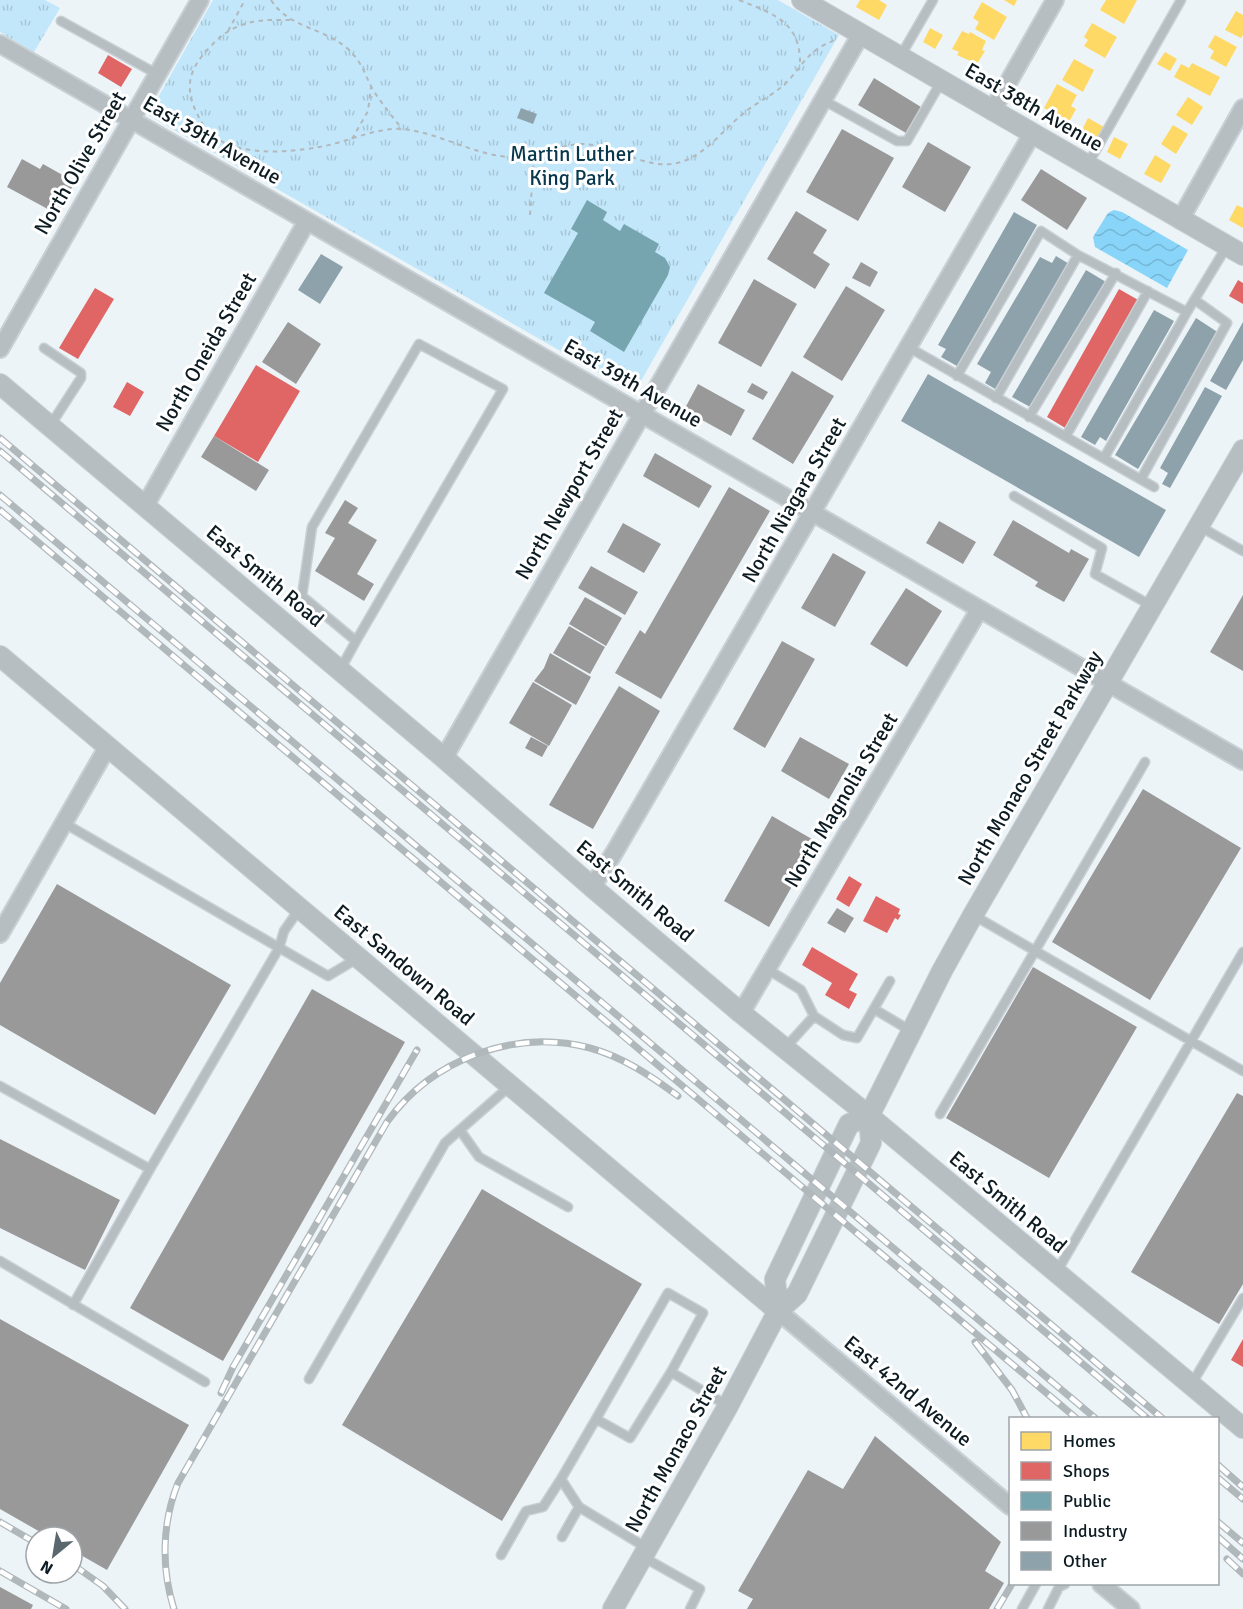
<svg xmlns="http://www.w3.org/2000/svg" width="1243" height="1609" font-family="Signika,sans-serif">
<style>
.park{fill:url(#park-tufts)}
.water{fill:url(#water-waves)}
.homes{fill:#ffd966}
.shops{fill:#e06666}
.public{fill:#76a5af}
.industry{fill:#999}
.building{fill:#8ea2ab}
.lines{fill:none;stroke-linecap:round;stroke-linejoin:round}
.service-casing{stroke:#c9d0d5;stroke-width:11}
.minor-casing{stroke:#c9d0d5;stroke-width:20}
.tertiary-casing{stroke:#c9d0d5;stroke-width:22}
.path{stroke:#b2b8bc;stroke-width:2;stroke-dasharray:4.5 4.5;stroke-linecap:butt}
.service{stroke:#b7bec2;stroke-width:8}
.minor{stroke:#b7bec2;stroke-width:16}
.tertiary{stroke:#b7bec2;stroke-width:20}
.rail-casing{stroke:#b1b8bc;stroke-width:7}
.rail{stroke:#fff;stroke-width:4.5;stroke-dasharray:14;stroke-linecap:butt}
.labels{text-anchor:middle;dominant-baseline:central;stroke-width:6;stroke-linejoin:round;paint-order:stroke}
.street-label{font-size:21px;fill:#0c1b22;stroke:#fff}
.park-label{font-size:21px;fill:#08384d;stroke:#fff}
</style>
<defs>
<pattern id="park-tufts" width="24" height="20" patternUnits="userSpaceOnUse" patternTransform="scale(1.5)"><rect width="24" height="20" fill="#c3e7fa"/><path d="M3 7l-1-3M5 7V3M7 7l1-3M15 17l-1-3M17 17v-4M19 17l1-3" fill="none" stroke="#a6c6d6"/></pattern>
<pattern id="water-waves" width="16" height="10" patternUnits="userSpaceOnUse" patternTransform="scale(1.5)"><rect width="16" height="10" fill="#89d5f9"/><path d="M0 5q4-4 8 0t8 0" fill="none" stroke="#75b6d5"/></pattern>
</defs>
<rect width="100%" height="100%" fill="#ecf4f8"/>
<!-- park -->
<path class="park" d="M0,0H45L60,8L34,52L0,32Z
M213,0H778L839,35L634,393L148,115Z"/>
<!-- water -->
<path class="water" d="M1114,210L1122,212L1188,250L1167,288L1095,247L1093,237L1108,213Z"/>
<!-- homes -->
<path class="homes" d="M860,0H879L887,5L879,20L856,7Z
M1004,0H1017L1014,6Z
M1106,0H1137L1124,24L1100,10Z
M982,2L1007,17L994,40L975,29L979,22L973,18Z
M1236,11L1243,15V35L1241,38L1225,30Z
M1092,23L1117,37L1105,58L1084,46L1088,40L1084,37Z
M930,28L943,35L935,49L923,42Z
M962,31L969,34L970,32L986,41L982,50L985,51L977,64L957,55L959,52L952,49Z
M1215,35L1237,47L1226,67L1210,58L1214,51L1208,47Z
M1165,52L1177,59L1170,71L1157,64Z
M1074,59L1094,70L1083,92L1062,80Z
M1192,63L1220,77L1210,96L1174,77L1181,64L1189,68Z
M1057,84L1077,95L1071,106L1076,109L1069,122L1044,108Z
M1188,97L1203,107L1192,125L1176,115Z
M1088,118L1104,127L1096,142L1080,134Z
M1173,125L1188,134L1176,154L1161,144Z
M1114,137L1128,144L1120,159L1107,152Z
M1155,155L1171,165L1161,183L1144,174Z
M1237,205L1243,208V228L1229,220Z"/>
<!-- shops -->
<path class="shops" d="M108,55L132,69L121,87L98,73Z
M1238,280L1243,283V304L1229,296Z
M95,288L114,299L78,359L59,348Z
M1119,289L1140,301L1067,429L1047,417Z
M256,365L300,391L258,462L214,436Z
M127,382L144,392L130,416L113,407Z
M849,876L862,884L849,907L836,899Z
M876,896L900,909L898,914L901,915L898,920L895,918L887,933L863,921Z
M812,947L858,974L849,990L857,994L849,1009L825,995L832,983L802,965Z
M1243,1339V1367L1231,1360Z"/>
<!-- public -->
<path class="public" d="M587,200L607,212L603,220L620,231L624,224L659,244L655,252L665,258L670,267L668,275L624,352L590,331L595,322L544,293L578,233L571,229Z"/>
<!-- industry -->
<path class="industry" d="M874,78L921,107L906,133L858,105Z
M842,129L894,158L858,221L806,192Z
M928,142L971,167L945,212L902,187Z
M22,159L40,169L43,164L75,182L57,214L7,187Z
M1041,169L1087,198L1067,230L1021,200Z
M796,211L827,230L813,253L830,264L815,289L767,259Z
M861,262L878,272L870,287L852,278Z
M754,279L797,304L761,367L718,343Z
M846,286L885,310L842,381L803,357Z
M288,322L321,344L296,384L262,362Z
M792,371L834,396L793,464L752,439Z
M752,383L768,392L763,400L747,392Z
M698,384L745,410L731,436L684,410Z
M214,436L269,470L256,491L201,457Z
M655,453L712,486L699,508L643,476Z
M729,487L770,511L661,699L615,673L640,630L645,634Z
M345,500L358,508L348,523L377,540L357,574L374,584L364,601L315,571L335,538L325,533Z
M1013,520L1069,553L1071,549L1089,559L1064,602L1035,586L1038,582L993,555Z
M939,521L976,542L963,564L926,543Z
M623,523L661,544L644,573L607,552Z
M833,553L866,572L835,627L801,608Z
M591,566L638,592L625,615L578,588Z
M906,588L942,611L907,667L870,644Z
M1243,595V671L1210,652Z
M585,597L622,618L606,646L569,624Z
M569,626L605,647L590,674L553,653Z
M782,641L815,659L765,748L733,729Z
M550,653L591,677L576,705L534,681L544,668Z
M533,682L572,705L549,746L509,723Z
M619,686L660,711L593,829L549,805Z
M531,737L548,746L542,757L525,748Z
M800,737L849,764L829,799L781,771Z
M1143,789L1241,848L1150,1000L1052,942Z
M772,816L817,842L769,927L724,901Z
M57,884L231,985L155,1115L0,1025V983Z
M837,908L854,918L845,933L827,923Z
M1033,967L1137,1027L1049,1178L946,1118Z
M312,989L405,1042L223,1361L130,1308Z
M1237,1093L1243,1096V1284L1219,1324L1131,1272Z
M0,1139L120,1200L85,1270L0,1228Z
M482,1189L642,1284L502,1521L342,1425Z
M0,1319L189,1425L107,1570L72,1550V1537H49L0,1509Z
M875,1436L1001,1542L985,1571L1004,1583L989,1609H747L753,1599L738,1591L808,1470L843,1489Z
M0,1587L33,1605L31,1609H0Z"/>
<!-- building -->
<path class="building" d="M521,108L537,114L533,124L517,118Z
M1014,212L1037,225L957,366L941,357L946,349L938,345Z
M321,254L343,267L320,304L298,290Z
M1056,256L1071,265L997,390L985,383L991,372L977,364L1040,257L1052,263Z
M1086,270L1106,282L1032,408L1012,397Z
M1154,310L1174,321L1106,441L1100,437L1095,445L1081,437Z
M1196,318L1219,333L1138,469L1115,455Z
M1243,322V360L1226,390L1210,381Z
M928,374L1166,510L1139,557L901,421Z
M1205,387L1222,396L1170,488L1162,484L1168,473L1160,468Z"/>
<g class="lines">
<!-- service casing -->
<g class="service-casing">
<path id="service" d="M61,21L157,74
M900,57L933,0
M823,100L897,141H907L941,82
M1088,164L1181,0
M908,347L1154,487
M44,348L81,373V378L50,426
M957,376L1041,231L1078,255L1187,312L1227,246
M996,398L1078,255
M1029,417L1116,273
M1066,436L1148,291
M1104,458L1187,312
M1141,479L1227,323L1195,300
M1014,496L1102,548L1095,574L1152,606
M1199,526L1243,551
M340,670L356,641L503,389L419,344L312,527L302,596L356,641
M64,823L328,976L358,958
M973,915L1243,1071
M767,969L801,990L814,1016L843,1035L857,1038L890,981
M874,1009L911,1031
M785,1048L814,1016
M0,1086L150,1169
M940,1114L1145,762
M460,1130L479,1157L568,1207
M0,1261L205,1382
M1056,1273L1243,952
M73,1305L150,1169L279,948L284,931L300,908
M671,1372L728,1406
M309,1379L445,1143L510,1086
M1191,1385L1243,1298
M596,1419L668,1293L703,1313L671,1372L630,1438L596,1419L561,1479L579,1507L647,1548
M562,1537L579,1507
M501,1555L526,1511L543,1507L561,1479
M643,1557L700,1589L690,1609
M1022,1609L1036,1584
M1048,1609L1059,1587L1065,1584"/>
</g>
<!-- minor casing -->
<g class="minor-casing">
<path id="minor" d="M0,44L1243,761
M992,111L1055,0
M1180,220L1243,108
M0,349L200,0
M145,506L307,221
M444,758L861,34
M592,887L614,853L1032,134
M0,934L108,746
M741,1013L979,610
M778,1311L1010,1506
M1101,1584L1131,1609"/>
</g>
<!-- tertiary casing -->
<g class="tertiary-casing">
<path id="tertiary" d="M802,0L1243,255
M0,384L444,758L592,887L741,1013L869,1116L1243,1428
M0,656L778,1311
M869,1116L942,971L973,915L1243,450
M778,1311L775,1279L849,1124L869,1116
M613,1609L728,1406L778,1311L797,1294L871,1143L869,1116"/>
</g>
<!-- path -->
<path class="path" d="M271,0C290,29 323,27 348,49C362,62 364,73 372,88C381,103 392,116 402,129
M739,0C774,14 801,22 800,65
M290,20C275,20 259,19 245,24C231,28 220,36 211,46C184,73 184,94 204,126C225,158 286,153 319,147C346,143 375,127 403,129C439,133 472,154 508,157C538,159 558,144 583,144C617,145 650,174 684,161C708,152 725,128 744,113C757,102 773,95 785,84C805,64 805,52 835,40
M228,31L245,0
M352,139L368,111L371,87
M530,215L534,156"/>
<!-- service -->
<use href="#service" class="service"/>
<!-- minor -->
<use href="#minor" class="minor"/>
<!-- tertiary -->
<use href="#tertiary" class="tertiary"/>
<!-- rail casing -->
<g class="rail-casing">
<path id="rail" d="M0,438L1162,1418
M0,451L1147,1418
M0,495L1095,1418
M0,510L1076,1418
M975,1342L1012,1390L1027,1418
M221,1393L233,1367L417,1050
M1218,1465L1243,1487
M1218,1478L1243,1499
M0,1522L36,1543
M1218,1522L1243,1543
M1218,1537L1243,1559
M1227,1559L1243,1574
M72,1564L103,1586L125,1609
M0,1571L66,1609
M174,1609C161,1568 162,1523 178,1483L387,1122C432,1059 515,1028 590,1048C623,1057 651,1076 678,1096
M997,1609L1012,1584"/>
</g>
<!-- rail -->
<use href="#rail" class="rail"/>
</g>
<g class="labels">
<!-- street labels -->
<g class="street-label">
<text transform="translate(1034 107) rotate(30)">East 38th Avenue</text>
<text transform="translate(212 140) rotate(30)">East 39th Avenue</text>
<text transform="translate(80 163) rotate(-60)">North Olive Street</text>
<text transform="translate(206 352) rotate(-60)">North Oneida Street</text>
<text transform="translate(633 383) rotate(30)">East 39th Avenue</text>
<text transform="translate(569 494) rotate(-60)">North Newport Street</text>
<text transform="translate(794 500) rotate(-60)">North Niagara Street</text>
<text transform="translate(265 576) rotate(40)">East Smith Road</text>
<text transform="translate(1030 768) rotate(-60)">North Monaco Street Parkway</text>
<text transform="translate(841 800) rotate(-59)">North Magnolia Street</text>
<text transform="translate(635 891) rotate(40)">East Smith Road</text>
<text transform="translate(404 965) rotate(40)">East Sandown Road</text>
<text transform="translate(1008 1202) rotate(40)">East Smith Road</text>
<text transform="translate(908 1391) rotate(40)">East 42nd Avenue</text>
<text transform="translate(676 1449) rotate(-61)">North Monaco Street</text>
</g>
<!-- park labels -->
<g class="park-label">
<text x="572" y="154">Martin Luther<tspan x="572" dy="24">King Park</tspan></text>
</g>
</g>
<!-- legend -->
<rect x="1009" y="1417" width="210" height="168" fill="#ffffff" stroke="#9ea4a7" stroke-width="1.5"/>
<rect x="1021" y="1432" width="30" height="18" fill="#ffd966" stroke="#9ea4a7" stroke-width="1.5"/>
<text x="1063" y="1447" font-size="18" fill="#0c1b22">Homes</text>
<rect x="1021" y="1462" width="30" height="18" fill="#e06666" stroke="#9ea4a7" stroke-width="1.5"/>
<text x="1063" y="1477" font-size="18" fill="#0c1b22">Shops</text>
<rect x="1021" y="1492" width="30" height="18" fill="#76a5af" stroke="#9ea4a7" stroke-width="1.5"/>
<text x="1063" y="1507" font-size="18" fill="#0c1b22">Public</text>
<rect x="1021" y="1522" width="30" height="18" fill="#999999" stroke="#9ea4a7" stroke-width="1.5"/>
<text x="1063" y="1537" font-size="18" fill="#0c1b22">Industry</text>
<rect x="1021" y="1552" width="30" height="18" fill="#8ea2ab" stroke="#9ea4a7" stroke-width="1.5"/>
<text x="1063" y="1567" font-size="18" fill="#0c1b22">Other</text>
<!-- north arrow -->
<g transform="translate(54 1555) rotate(210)"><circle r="28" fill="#ffffff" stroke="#9ea4a7" stroke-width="1.5"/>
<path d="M0-4.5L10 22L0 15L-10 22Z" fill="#5a676d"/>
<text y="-9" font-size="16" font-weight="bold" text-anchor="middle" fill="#0c1b22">N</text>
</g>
</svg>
